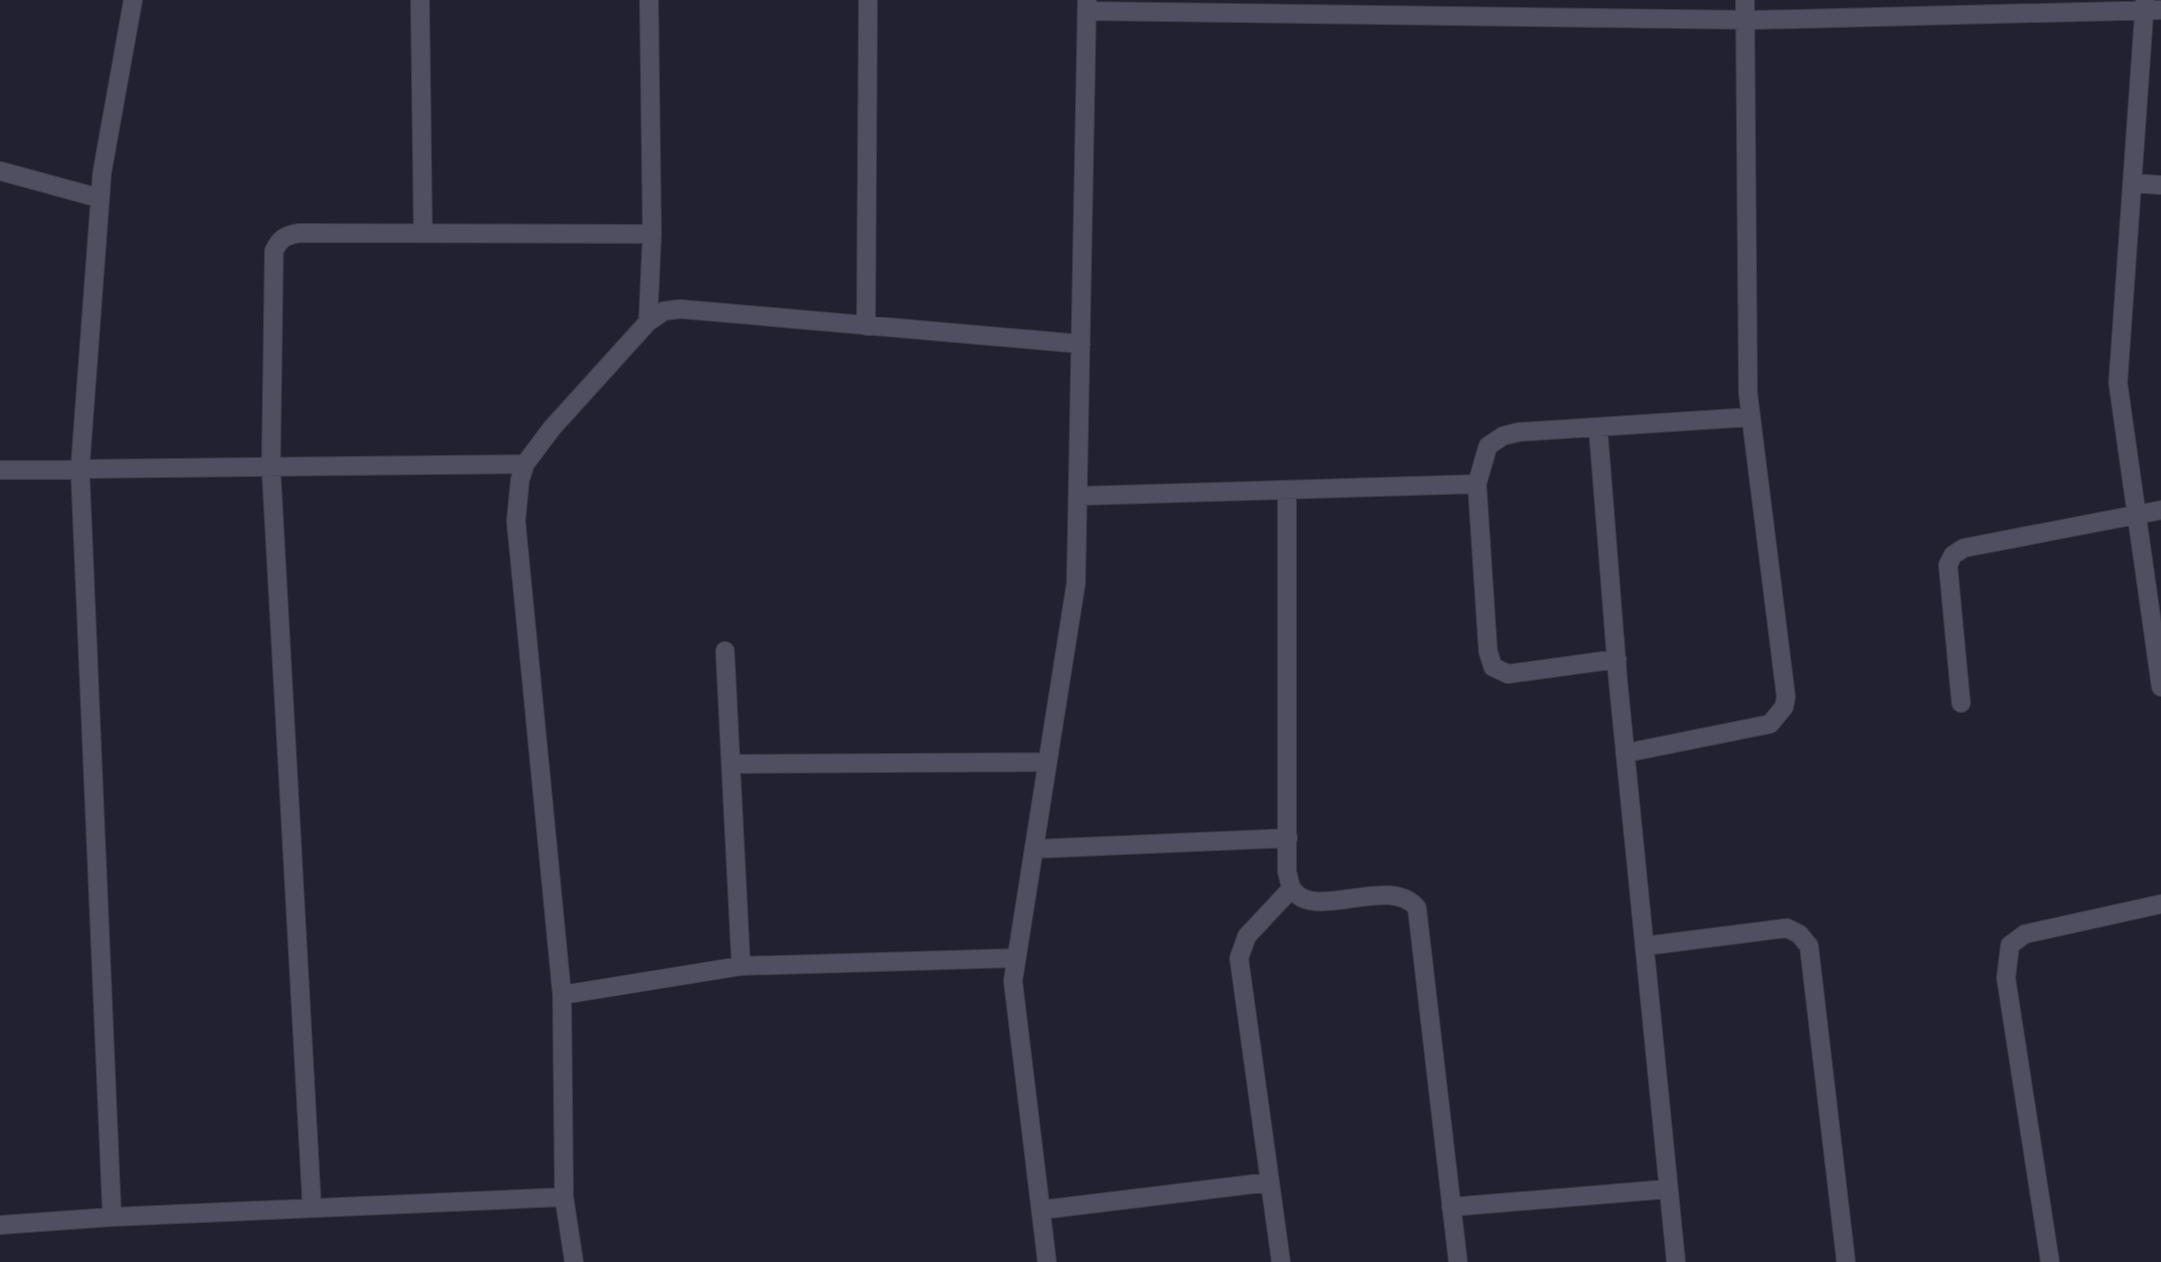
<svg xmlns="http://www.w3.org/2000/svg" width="2161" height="1262" font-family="'DM Sans',sans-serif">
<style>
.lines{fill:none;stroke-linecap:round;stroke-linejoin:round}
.street-casing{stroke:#3b3b48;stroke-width:20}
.street{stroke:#4f4f61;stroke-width:18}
</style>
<rect width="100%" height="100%" fill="#212131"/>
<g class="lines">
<!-- street casing -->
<g class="street-casing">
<path id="street" d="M420,0L423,233
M2145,0L2118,383L2161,687
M1087,11L1754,20L2161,10
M0,171L99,198
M2132,183L2161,185
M648,322L652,234L649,0
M866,326L868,0
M1598,427L1618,681L1676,1262
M0,470L525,464
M1287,490V872C1289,877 1289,885 1293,890C1315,922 1390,874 1417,908L1458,1262
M1078,496L1477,484
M725,651L741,966
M1617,659L1508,674L1493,667L1488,651L1477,484L1488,446L1503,436L1519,432L1751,417
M1961,703L1948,565L1953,555L1964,548L2161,510
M1626,753L1770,724L1784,707L1786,697L1748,393L1745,0
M731,764L1047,762
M1034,849L1288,838
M1645,946L1787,928L1799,934L1809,946L1846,1262
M562,995L741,966L1016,958
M1451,1207L1668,1189
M312,1208L271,467L274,251C280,238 286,235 300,233L652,234
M1041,1210L1270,1182
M112,1217L80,469L102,173L133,0
M0,1225L112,1217L564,1197
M574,1262L564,1197L562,995L516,521L520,480L525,464L552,428L648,322L664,311L680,309L1081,344
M1047,1262L1013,981L1076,583L1087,0
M1281,1262L1239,958L1247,936L1291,889
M2050,1262L2006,978L2010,945L2025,934L2161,904"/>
</g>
<!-- street -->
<use href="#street" class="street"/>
</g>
</svg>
